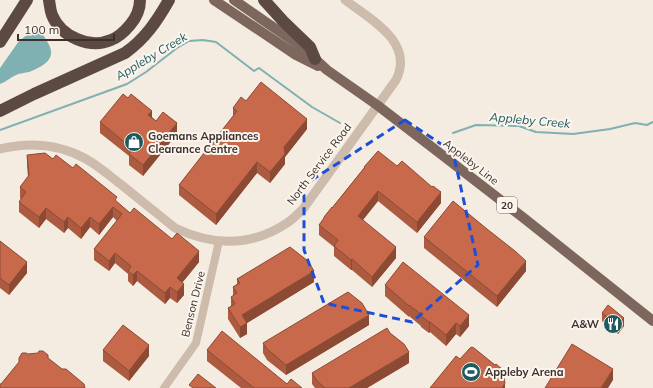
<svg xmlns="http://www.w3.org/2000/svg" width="653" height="388" font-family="Mulish,sans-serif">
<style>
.water{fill:#7fb0b2}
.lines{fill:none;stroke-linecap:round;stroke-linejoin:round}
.stream{stroke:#7fb0b2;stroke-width:2}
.minor{stroke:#cdbbac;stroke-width:8}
.tertiary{stroke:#cdbbac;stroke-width:9}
.primary{stroke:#7d675c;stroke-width:10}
.motorway{stroke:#5c4a42;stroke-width:12}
.wall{fill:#ac5a40}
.shaded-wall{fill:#8c4a34}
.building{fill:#c8694b;stroke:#8c4a34}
.marked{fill:none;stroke:#1d4ed8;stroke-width:3;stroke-dasharray:8 5;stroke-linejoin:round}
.labels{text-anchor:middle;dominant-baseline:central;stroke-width:4;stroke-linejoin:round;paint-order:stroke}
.shield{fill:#fbf5ee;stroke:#756b66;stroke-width:1}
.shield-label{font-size:10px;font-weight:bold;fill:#3b302b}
.poi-label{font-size:11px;font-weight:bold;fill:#3b302b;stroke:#fbf5ee;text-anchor:start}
.street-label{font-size:11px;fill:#3b302b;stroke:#fbf5ee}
.water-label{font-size:12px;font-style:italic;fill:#1f5a5e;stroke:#fbf5ee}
</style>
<rect width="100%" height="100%" fill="#f4ebe1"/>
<!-- water -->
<path class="water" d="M36,30C42,31 45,38 48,43C58,59 42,67 29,72C25,73 20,73 16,75C11,77 6,82 0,84V68L19,41L32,31Z"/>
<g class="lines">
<!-- stream -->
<path class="stream" d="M0,130L127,84L146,72L177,48L189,41L203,40L216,42L254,71L259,68L312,107L340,123
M453,133L476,125L519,126L536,132L573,134L610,129L635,123L647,125L653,122"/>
<!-- minor -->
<path class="minor" d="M164,388L196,343L219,241"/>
<!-- tertiary -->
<path class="tertiary" d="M0,149C29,142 59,144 86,159C99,166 111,177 123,186C140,200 158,214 175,228C213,246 251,247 287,223C293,219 298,214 303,209L396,80C415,42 370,19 345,0"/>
<!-- primary -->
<path class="primary" d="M214,0L296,55L318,66
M234,0L302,47L327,70L377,105L437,151L525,219L653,321"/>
<!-- motorway -->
<path class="motorway" d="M49,0C50,5 50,10 52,15C61,37 90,49 111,40C119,37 125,31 130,25C136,18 140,9 140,0
M264,0L283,21L310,47L315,59
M0,42L27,0
M0,111L34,94L125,53C145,39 157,21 169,0"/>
</g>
<!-- wall -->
<path class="wall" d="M246,101L307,129L285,157V164L270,183L257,173L216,225L179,195V185L233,117V108Z
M152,117L156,121L177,134L143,176L129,165V156L100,133V122Z
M27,155L53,159L117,202L130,213L199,262L182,283L184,295L177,303L170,298L165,304L137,281L133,286L128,281V274L115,263L109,271L94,260V249L117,221L113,217L99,235L90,227L81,239L68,228L64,233L46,219L39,228L19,212V202L21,199L20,198V187L28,177L27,166Z
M364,167L441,203L417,233L378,201L363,220L396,258L372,287L352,270H351L334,256V247L319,235V225L324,219V217L332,208L364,168Z
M487,229L526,271L497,307L424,248V237Z
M0,241L27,273L9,295L0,288Z
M237,279L314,282L247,323V334L240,338L228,319V308L231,306V297L233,296V287L237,284Z
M385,285L469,326L460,337L456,334L446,346L430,332L429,333L421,327V326L409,316V317L385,296Z
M602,313L624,326L618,334L602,321Z
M369,325L286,375L267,360L263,353V343Z
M103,350L149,356L129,381L103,361Z
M207,350L287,384L302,388H241L207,361Z
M409,363L367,388H315L312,384V373Z"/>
<!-- shaded-wall -->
<path class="shaded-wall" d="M152,111V122L148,115Z
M307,119V129L285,157V164L270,183V172L284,147Z
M177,123V134L143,176V165Z
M257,162V173L216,225V214Z
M378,191V201L358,226V216Z
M441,192V203L417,233V222Z
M113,207V217L99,235V224Z
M46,208V219L39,228V217Z
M68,217V228L64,233V222Z
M90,217V227L81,239V228Z
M396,247V258L372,287V277Z
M199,251V262L177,289V278Z
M115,253V263L109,271V261Z
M352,259V270H351V260Z
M526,261V271L497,307V296Z
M27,262V273L9,295V285Z
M137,271V281L133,286V275Z
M314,271V282L242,326V315Z
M184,284V295L177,303V292Z
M170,287V298L165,304V293Z
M369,315V325L286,375V365Z
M469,315V326L460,337V326Z
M624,318V326L618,334V325Z
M429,322H430V332L429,333Z
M247,323V334L240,338V327Z
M456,323V334L446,346V335Z
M149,345V356L129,381V371Z
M409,352V363L367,388H349Z
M502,369V380L499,373Z
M613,369V380L608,388H601Z
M505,383V388H502Z"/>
<!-- building -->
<path class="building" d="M261,82L307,119L284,147L285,154L270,172L257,162L216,214L179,185L237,111L233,108L241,97L246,101Z
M123,94L128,98L131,94L152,111L148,115L156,121L163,112L177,123L143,165L129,154L133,149L100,122Z
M378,151L397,166L402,161L432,187L433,186L441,192L417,222L378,191L358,216L396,247L372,277L352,259L351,260L334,246L338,240L319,225L324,218V217L332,207V208L365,167H364Z
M45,153L53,159L56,155L73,168L76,164L117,197L115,200L130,213L134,208L172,239L177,233L199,251L177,278L184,284L177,292L170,287L165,293L137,271L133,275L128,271L131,266L115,253L109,261L94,249L122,214L113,207L99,224L90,217L81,228L68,217L64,222L46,208L39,217L19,202L26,192L20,187L29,175L27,155Z
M453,201L487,229L515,251L526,261L497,296L424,237Z
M0,241L27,262L9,285L0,278Z
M290,247L308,261L314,271L242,315L247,323L240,327L228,308L235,304L231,297L237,293L233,287L240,283L237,279Z
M403,262L469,315L460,326L456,323L446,335L430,322H429L421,316L422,315L409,305V306L385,285Z
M348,292L362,303L369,315L286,365L267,349L263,343Z
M608,305L624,318L618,325L602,313Z
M123,325L149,345L129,371L103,350Z
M387,328L390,333L404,344L409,352L349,388H325L317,381L312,373Z
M222,331L287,384L291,379L302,388H254L207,350Z
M572,344L613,369L601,388H545Z
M472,347L474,348L495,365L496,364L502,369L499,373L504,378L505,383L502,388H430L456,356L460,359L470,348Z
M39,351H43L48,355V358L62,369H66L84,384L85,388H0V384H1L19,362V358L22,353H26L28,354L38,353Z
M198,374L216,388H193L189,385Z"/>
<!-- marked area -->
<path class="marked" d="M405,120L453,152L478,265L412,322L324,303L304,250V185Z"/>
<!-- icons -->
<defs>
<g id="shop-disc" transform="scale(1)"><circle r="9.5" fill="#1f5a5e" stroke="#fbf5ee"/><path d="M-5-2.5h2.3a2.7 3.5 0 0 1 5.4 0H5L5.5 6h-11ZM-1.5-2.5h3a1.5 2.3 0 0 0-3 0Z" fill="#fff"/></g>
<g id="restaurant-disc" transform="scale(1)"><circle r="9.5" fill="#1f5a5e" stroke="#fbf5ee"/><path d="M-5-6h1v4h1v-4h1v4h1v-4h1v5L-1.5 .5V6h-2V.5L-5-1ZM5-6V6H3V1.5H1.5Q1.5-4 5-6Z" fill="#fff"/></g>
<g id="stadium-disc" transform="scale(1)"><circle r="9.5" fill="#1f5a5e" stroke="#fbf5ee"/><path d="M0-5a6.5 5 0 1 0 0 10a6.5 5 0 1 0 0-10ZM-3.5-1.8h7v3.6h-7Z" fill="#fff"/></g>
</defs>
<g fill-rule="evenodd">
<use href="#shop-disc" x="134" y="142"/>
<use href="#restaurant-disc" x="613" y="324"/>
<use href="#stadium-disc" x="471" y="372"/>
</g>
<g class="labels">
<!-- shield labels -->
<rect class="shield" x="497" y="197" width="20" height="16" rx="3"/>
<g class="shield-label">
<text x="507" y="205">20</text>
</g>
<!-- poi labels -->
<g class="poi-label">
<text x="148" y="136">Goemans Appliances<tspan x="148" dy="13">Clearance Centre</tspan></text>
<text x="599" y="324" text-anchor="end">A&amp;W</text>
<text x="485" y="372">Appleby Arena</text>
</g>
<!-- street labels -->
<g class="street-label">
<text transform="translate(471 162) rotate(38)">Appleby Line</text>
<text transform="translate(319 164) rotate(-53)">North Service Road</text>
<text transform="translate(193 304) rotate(-76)">Benson Drive</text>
</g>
<!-- water labels -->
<g class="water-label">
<text transform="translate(151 56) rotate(-31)">Appleby Creek</text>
<text transform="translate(530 120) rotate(5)">Appleby Creek</text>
</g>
</g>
<!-- scale -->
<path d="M18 34v6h96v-6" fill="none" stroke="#3b302b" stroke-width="2"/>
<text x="24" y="34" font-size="12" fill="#3b302b" stroke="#fbf5ee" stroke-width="3" paint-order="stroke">100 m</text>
</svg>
